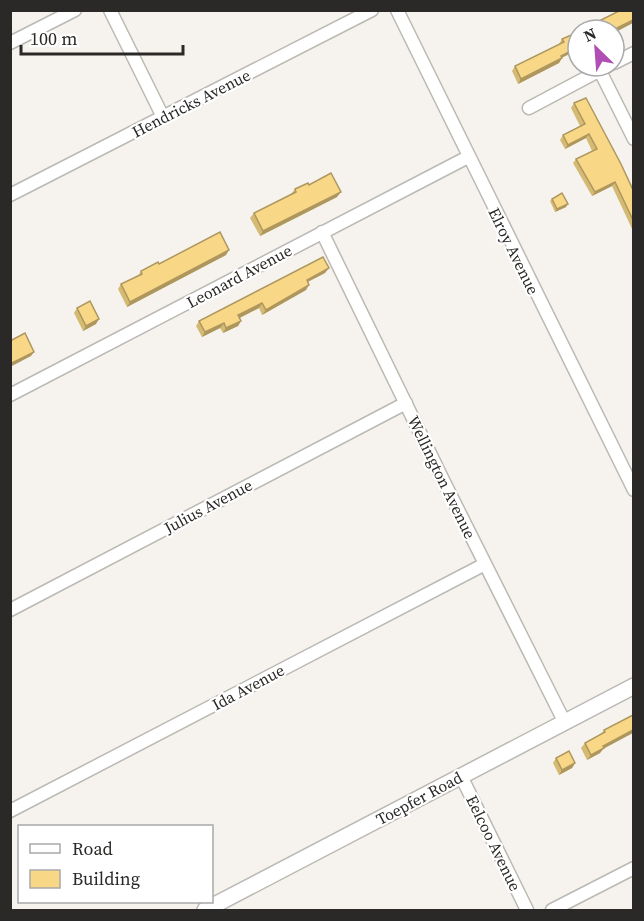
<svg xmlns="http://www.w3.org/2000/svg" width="644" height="921" font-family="'Source Serif 4',serif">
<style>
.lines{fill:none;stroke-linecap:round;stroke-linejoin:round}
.minor-casing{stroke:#bbb9b4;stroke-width:15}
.tertiary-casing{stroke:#bbb9b4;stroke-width:18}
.minor{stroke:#fff;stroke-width:12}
.tertiary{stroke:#fff;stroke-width:15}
.wall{fill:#d5ba74}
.shaded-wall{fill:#ae975e}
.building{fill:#f8d887;stroke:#ae975e;stroke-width:1.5}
.labels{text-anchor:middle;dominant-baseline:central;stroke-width:4.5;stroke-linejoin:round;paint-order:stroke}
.street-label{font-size:16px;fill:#2a2927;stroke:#fff}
</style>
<rect width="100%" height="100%" fill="#f6f3ee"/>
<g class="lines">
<!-- minor casing -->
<g class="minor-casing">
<path id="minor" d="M110,10L163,117
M397,10L634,490
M10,43L75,10
M614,63L634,53
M600,71L634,139
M529,108L608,66
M10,195L372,10
M322,232L444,482L564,721
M10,395L468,157
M10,610L406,403
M461,776L527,910
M10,811L485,564
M552,910L634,868"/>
</g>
<!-- tertiary casing -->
<g class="tertiary-casing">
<path id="tertiary" d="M205,910L634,686"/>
</g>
<!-- minor -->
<use href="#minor" class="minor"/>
<!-- tertiary -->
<use href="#tertiary" class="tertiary"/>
</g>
<!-- wall -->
<path class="wall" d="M578,32L559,63L518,84L512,71L515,66L559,44L562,39Z
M574,103L633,190V231L612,186L592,196L573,163L576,159L592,151L586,138L565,149L560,140L563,135L580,126L571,108Z
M309,185L337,197L260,236L250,218L254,213L291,194L295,189Z
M552,199L566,207L555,212L550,201Z
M226,255L127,307L118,289L121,284L138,276L141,271L159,264Z
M325,273L308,282L306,290L262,315L259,308L240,318L241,321L238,326L223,333L220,328L202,337L196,326L199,321Z
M77,308L96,324L83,331L74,313Z
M633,715L600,753L587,760L581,748L585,743L601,734L604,730Z
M556,758L575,763L572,768L559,775L553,763Z"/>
<!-- shaded-wall -->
<path class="shaded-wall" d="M633,20V23L614,33V30Z
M578,47V50L557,60L561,56Z
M562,58L559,63L518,84L521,79Z
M589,134L586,138L565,149L568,145Z
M615,182L612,186L592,196L595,192Z
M341,192L337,197L260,236L263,231Z
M568,204L566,207L555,212L557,209Z
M229,250L226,255L127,307L130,302Z
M329,268L325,273L303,284L307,280Z
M309,285L306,290L262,315L266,310Z
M262,303L259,308L235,320L238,315Z
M99,319L96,324L83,331L86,326Z
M241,321L238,326L223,333L226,328Z
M224,323L220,328L202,337L205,332Z
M34,352L31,356L10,367V364Z
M633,730V733L603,749L600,753L587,760L591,755L603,746Z
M575,763L572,768L559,775L562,770Z"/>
<!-- building -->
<path class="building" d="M621,10H633V20L613,30H581Z
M578,32V47L561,56L562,58L521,79L515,66L564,42L562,39Z
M586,98L621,164L633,190V220L615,182L595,192L576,159L597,149L589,134L568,145L563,135L585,124L574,103Z
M331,173L341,192L263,231L254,213L296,192L295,189L308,183L309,185Z
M562,193L568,204L557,209L552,199Z
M220,232L229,250L130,302L121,284L142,274L141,271L158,262L159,264Z
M323,257L329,268L307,280L309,285L266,310L262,303L238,315L241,321L226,328L224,323L205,332L199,321Z
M90,301L99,319L86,326L77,308Z
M25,333L34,352L10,364V341Z
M633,715V730L603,746L604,748L591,755L585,743L605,732L604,730Z
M569,751L575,763L562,770L556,758Z"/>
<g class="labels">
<!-- street labels -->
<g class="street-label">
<text transform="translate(191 103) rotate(-27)">Hendricks Avenue</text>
<text transform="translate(514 251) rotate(64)">Elroy Avenue</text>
<text transform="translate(239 276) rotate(-28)">Leonard Avenue</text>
<text transform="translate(442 477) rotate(64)">Wellington Avenue</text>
<text transform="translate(208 506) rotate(-28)">Julius Avenue</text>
<text transform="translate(248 687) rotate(-28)">Ida Avenue</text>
<text transform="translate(419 798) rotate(-28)">Toepfer Road</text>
<text transform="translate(494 843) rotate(64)">Eelcoo Avenue</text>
</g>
</g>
<!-- border -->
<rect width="644" height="921" fill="none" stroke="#2a2927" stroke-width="24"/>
<!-- legend -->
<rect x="18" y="825" width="195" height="78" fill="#ffffff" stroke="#aaa9a9" stroke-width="1.5"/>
<rect x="30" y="844" width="30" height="9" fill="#ffffff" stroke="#aaa9a9" stroke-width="1.5"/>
<text x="72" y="855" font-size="18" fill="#2a2927">Road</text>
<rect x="30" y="870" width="30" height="18" fill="#f8d887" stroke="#aaa9a9" stroke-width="1.5"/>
<text x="72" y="885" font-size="18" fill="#2a2927">Building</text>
<!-- north arrow -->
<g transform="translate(596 48) rotate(335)"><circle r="28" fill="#ffffff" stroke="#aaa9a9" stroke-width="1.5"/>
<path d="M0-4.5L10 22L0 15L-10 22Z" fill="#b04eb6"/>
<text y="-9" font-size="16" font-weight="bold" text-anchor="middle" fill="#2a2927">N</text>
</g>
<!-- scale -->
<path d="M21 45v9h162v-9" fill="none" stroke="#2a2927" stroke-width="3"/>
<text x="30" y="45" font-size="18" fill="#2a2927" stroke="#ffffff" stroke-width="4.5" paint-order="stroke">100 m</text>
</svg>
